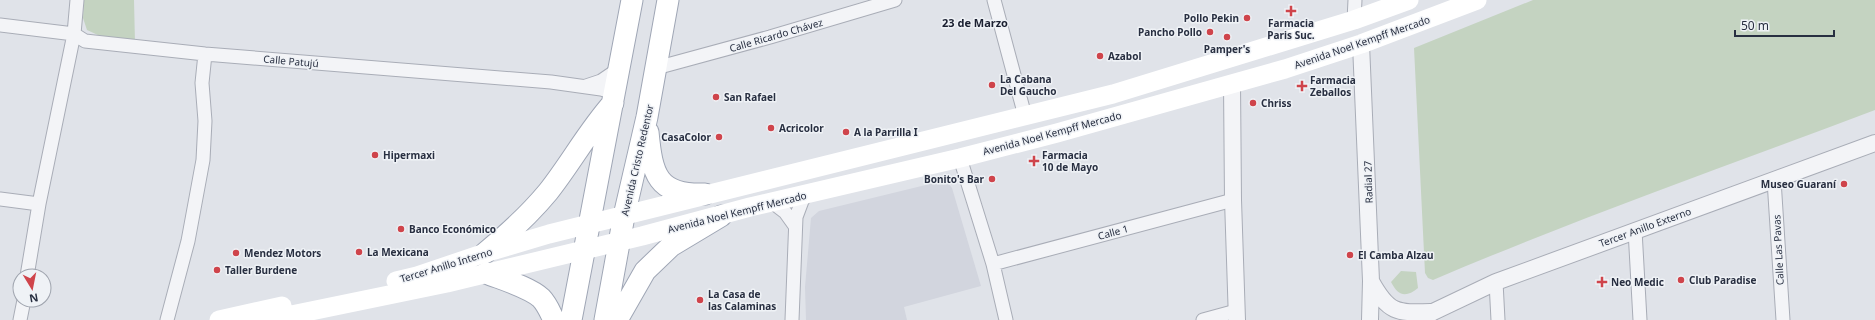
<svg xmlns="http://www.w3.org/2000/svg" width="1875" height="320" font-family="'Noto Sans',sans-serif">
<style>
.built{fill:#d2d5de}
.green{fill:#c4d3c1}
.lines{fill:none;stroke-linecap:round;stroke-linejoin:round}
.minor-casing{stroke:#a9adb7;stroke-width:15}
.tertiary-casing{stroke:#a9adb7;stroke-width:18}
.primary-casing{stroke:#9fa6b5;stroke-width:23}
.minor{stroke:#f3f4f7;stroke-width:13}
.tertiary{stroke:#f3f4f7;stroke-width:16}
.secondary{stroke:#fff;stroke-width:19}
.primary{stroke:#fff;stroke-width:21}
.poi-dot{fill:#cf444b;stroke:#eff2f6;stroke-width:1.5}
.labels{text-anchor:middle;dominant-baseline:central;stroke-width:3;stroke-linejoin:round;paint-order:stroke}
.poi-label{font-size:10px;font-weight:bold;fill:#282f41;stroke:#eff2f6;text-anchor:start}
.street-label{font-size:10px;fill:#282f41;stroke:#eff2f6}
.neighbourhood-label{font-size:11px;font-weight:bold;fill:#1b2031;stroke:#eff2f6}
</style>
<rect width="100%" height="100%" fill="#e0e3e9"/>
<!-- built -->
<path class="built" d="M942,181L948,183L952,188L981,286L904,307L907,320H806L805,287L811,218L819,211Z"/>
<!-- green -->
<path class="green" d="M84,0H134L135,43L100,36L87,30L83,18Z
M1533,0H1875V110C1727,166 1578,218 1433,280L1428,278L1425,273L1414,48Z
M1401,271L1416,272L1418,288C1406,298 1398,296 1391,282Z"/>
<g class="lines">
<!-- minor casing -->
<g class="minor-casing">
<path id="minor" d="M994,0L1025,116
M1354,20L1355,0
M0,25L74,34L85,41L205,54L551,82L601,89L608,91L615,96
M656,68L770,37L895,0
M586,86L601,81L620,68
M960,158L993,264L1006,320
M1774,180L1783,320
M0,199L39,204
M772,202L785,212L795,226
M1635,230L1640,320
M993,264L1233,200
M27,276L39,204L74,34L77,0
M1496,282L1498,320
M20,320L24,300
M167,320L188,241L203,160L205,121L202,83L205,54
M792,320L796,217L802,201L807,194
M1203,320L1236,311"/>
</g>
<!-- tertiary casing -->
<g class="tertiary-casing">
<path id="tertiary" d="M1361,44L1371,281L1370,320
M1232,84L1233,200L1237,320
M1371,281C1389,314 1397,313 1433,312
M1420,320L1433,312L1496,282L1875,143"/>
</g>
<!-- primary casing -->
<g class="primary-casing">
<path id="primary" d="M648,132C652,174 657,196 705,194
M485,253C508,234 529,215 548,192C571,163 588,131 613,103
M486,273C501,279 529,287 541,298C547,304 550,312 554,320
M571,320L632,0
M605,320L624,216L647,117L668,0
M617,320L645,271L671,246L721,216"/>
</g>
<!-- minor -->
<use href="#minor" class="minor"/>
<!-- tertiary -->
<use href="#tertiary" class="tertiary"/>
<!-- secondary -->
<path class="secondary" d="M396,281L417,276L485,253L549,234L1113,94L1354,20L1409,0
M219,320L282,306
M267,320L447,283L642,236L750,207L960,158L1057,133L1285,69L1361,44L1477,0"/>
<!-- primary -->
<use href="#primary" class="primary"/>
</g>
<!-- markers -->
<g class="poi-dot">
<path d="M1289 5h4v4h4v4h-4v4h-4v-4h-4v-4h4z"/>
<circle cx="1247" cy="18" r="4"/>
<circle cx="1210" cy="32" r="4"/>
<circle cx="1227" cy="37" r="4"/>
<circle cx="1100" cy="56" r="4"/>
<circle cx="992" cy="85" r="4"/>
<path d="M1300 80h4v4h4v4h-4v4h-4v-4h-4v-4h4z"/>
<circle cx="716" cy="97" r="4"/>
<circle cx="1253" cy="103" r="4"/>
<circle cx="771" cy="128" r="4"/>
<circle cx="846" cy="132" r="4"/>
<circle cx="719" cy="137" r="4"/>
<circle cx="375" cy="155" r="4"/>
<path d="M1032 155h4v4h4v4h-4v4h-4v-4h-4v-4h4z"/>
<circle cx="992" cy="179" r="4"/>
<circle cx="1844" cy="184" r="4"/>
<circle cx="401" cy="229" r="4"/>
<circle cx="359" cy="252" r="4"/>
<circle cx="236" cy="253" r="4"/>
<circle cx="1350" cy="255" r="4"/>
<circle cx="217" cy="270" r="4"/>
<circle cx="1681" cy="280" r="4"/>
<path d="M1600 276h4v4h4v4h-4v4h-4v-4h-4v-4h4z"/>
<circle cx="700" cy="300" r="4"/>
</g>
<g class="labels">
<!-- poi labels -->
<g class="poi-label">
<text x="1239" y="18" text-anchor="end">Pollo Pekin</text>
<text x="1291" y="23" text-anchor="middle">Farmacia<tspan x="1291" dy="12">Paris Suc.</tspan></text>
<text x="1202" y="32" text-anchor="end">Pancho Pollo</text>
<text x="1227" y="49" text-anchor="middle">Pamper's</text>
<text x="1108" y="56">Azabol</text>
<text x="1000" y="79">La Cabana<tspan x="1000" dy="12">Del Gaucho</tspan></text>
<text x="1310" y="80">Farmacia<tspan x="1310" dy="12">Zeballos</tspan></text>
<text x="724" y="97">San Rafael</text>
<text x="1261" y="103">Chriss</text>
<text x="779" y="128">Acricolor</text>
<text x="854" y="132">A la Parrilla I</text>
<text x="711" y="137" text-anchor="end">CasaColor</text>
<text x="383" y="155">Hipermaxi</text>
<text x="1042" y="155">Farmacia<tspan x="1042" dy="12">10 de Mayo</tspan></text>
<text x="984" y="179" text-anchor="end">Bonito's Bar</text>
<text x="1836" y="184" text-anchor="end">Museo Guaraní</text>
<text x="409" y="229">Banco Económico</text>
<text x="367" y="252">La Mexicana</text>
<text x="244" y="253">Mendez Motors</text>
<text x="1358" y="255">El Camba Alzau</text>
<text x="225" y="270">Taller Burdene</text>
<text x="1689" y="280">Club Paradise</text>
<text x="1611" y="282">Neo Medic</text>
<text x="708" y="294">La Casa de<tspan x="708" dy="12">las Calaminas</tspan></text>
</g>
<!-- street labels -->
<g class="street-label">
<text transform="translate(776 35) rotate(-16)">Calle Ricardo Chávez</text>
<text transform="translate(1362 42) rotate(-19)">Avenida Noel Kempff Mercado</text>
<text transform="translate(291 61) rotate(5)">Calle Patujú</text>
<text transform="translate(1052 133) rotate(-15)">Avenida Noel Kempff Mercado</text>
<text transform="translate(637 160) rotate(-77)">Avenida Cristo Redentor</text>
<text transform="translate(1368 182) rotate(-92)">Radial 27</text>
<text transform="translate(737 212) rotate(-14)">Avenida Noel Kempff Mercado</text>
<text transform="translate(1645 227) rotate(-20)">Tercer Anillo Externo</text>
<text transform="translate(1113 232) rotate(-15)">Calle 1</text>
<text transform="translate(1778 250) rotate(-93)">Calle Las Pavas</text>
<text transform="translate(446 265) rotate(-17)">Tercer Anillo Interno</text>
</g>
<!-- neighbourhood labels -->
<g class="neighbourhood-label">
<text x="975" y="22">23 de Marzo</text>
</g>
</g>
<!-- north arrow -->
<g transform="translate(32 288) rotate(170)"><circle r="19" fill="#eff2f6" stroke="#9fa4ae"/>
<path d="M0-3L7 15L0 10L-7 15Z" fill="#cf444b"/>
<text y="-6" font-size="11" font-weight="bold" text-anchor="middle" fill="#282f41">N</text>
</g>
<!-- scale -->
<path d="M1735 30v6h99v-6" fill="none" stroke="#282f41" stroke-width="2"/>
<text x="1741" y="30" font-size="12" fill="#282f41" stroke="#eff2f6" stroke-width="3" paint-order="stroke">50 m</text>
</svg>
